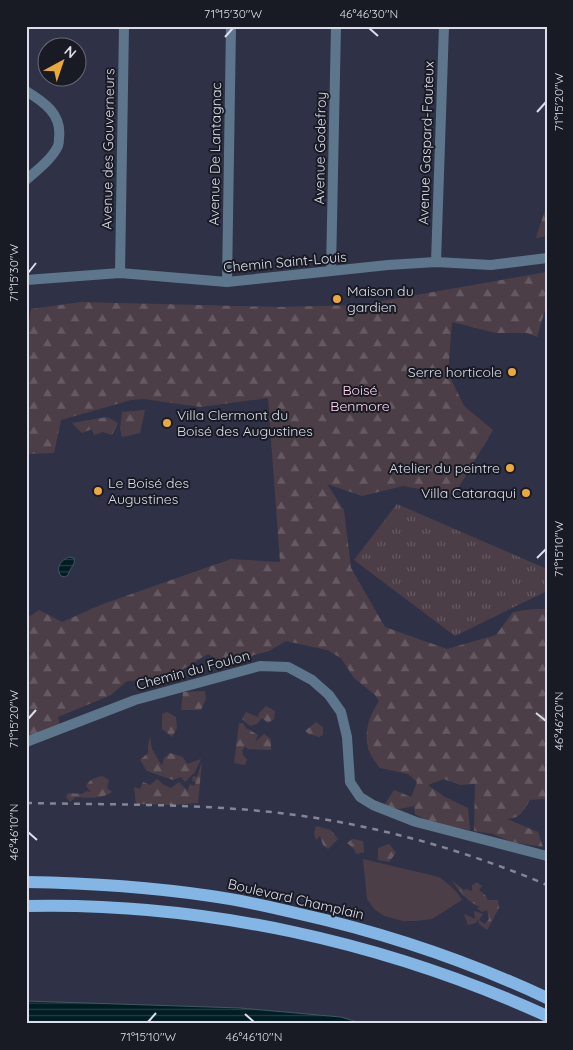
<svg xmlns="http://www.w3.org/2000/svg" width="573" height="1050" font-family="Quicksand,sans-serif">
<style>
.grass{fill:url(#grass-tufts)}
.forest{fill:url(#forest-firs)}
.green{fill:#4c3e47}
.water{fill:url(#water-rules);stroke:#425760}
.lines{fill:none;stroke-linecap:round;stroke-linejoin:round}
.minor{stroke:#5d768c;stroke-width:10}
.tertiary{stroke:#5d768c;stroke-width:10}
.primary{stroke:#83b6e4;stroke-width:12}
.rail{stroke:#848697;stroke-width:2.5;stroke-dasharray:6 6;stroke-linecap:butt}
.ticks{fill:none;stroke:#dcdeeb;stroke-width:2}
.poi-dot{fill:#eda83c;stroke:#191b24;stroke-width:2}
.labels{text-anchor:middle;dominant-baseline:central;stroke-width:4;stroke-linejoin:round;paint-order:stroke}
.street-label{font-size:14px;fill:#dcdeeb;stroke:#191b24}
.poi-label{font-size:14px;fill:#dcdeeb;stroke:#191b24;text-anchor:start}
.park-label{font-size:14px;fill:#fcd3ec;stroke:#191b24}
.neatline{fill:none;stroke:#dcdeeb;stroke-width:2}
.ticks-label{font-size:12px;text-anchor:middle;fill:#dcdeeb}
</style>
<defs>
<pattern id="grass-tufts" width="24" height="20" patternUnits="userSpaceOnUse" patternTransform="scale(1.25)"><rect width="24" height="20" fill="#4c3e47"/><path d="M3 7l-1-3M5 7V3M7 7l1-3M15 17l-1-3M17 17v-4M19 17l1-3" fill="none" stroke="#655962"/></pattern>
<pattern id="forest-firs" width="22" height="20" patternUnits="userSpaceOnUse" patternTransform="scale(1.25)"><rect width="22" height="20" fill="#4c3e47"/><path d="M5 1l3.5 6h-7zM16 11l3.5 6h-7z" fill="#655962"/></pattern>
<pattern id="water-rules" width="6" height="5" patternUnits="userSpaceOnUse" patternTransform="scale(1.25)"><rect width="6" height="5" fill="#001d24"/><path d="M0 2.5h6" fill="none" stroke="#253d44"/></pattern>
</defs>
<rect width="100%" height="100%" fill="#2f3246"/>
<!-- grass -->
<path class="grass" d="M397,504L547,569V591L455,636L354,560Z"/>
<!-- forest -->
<path class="forest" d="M547,204V236L536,238Z
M547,272V310H545L537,337L527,333H496L452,322L448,373L464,406L493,430L454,495L403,486L362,496L327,484L344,510L351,568L385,627L447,649L496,635L513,612L533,609H547V799L530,800C523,811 521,818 507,819L538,832L543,847L512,842L493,834L474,831L475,784L460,785L444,779L428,785L445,797L468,808L470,830L431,823L415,814L414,806L400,809L383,807L394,790L411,797L417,782L408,774L380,768C377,763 371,757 369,751C363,734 369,716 379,701L375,695L354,678L341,658L327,650L286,641L269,651L254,655L231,667L208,654L178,672L160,679L127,681L111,695L58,717L60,727L26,741V619L39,610L62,622L103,604L231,559L280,562L268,398L201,407L143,399L131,400L61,420L54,453L26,454V343L31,309L81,302L279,307L359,305Z
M145,410L140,433L122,437L120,429L122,412Z
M107,417L118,423L112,435L103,432L94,435L92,429L82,433L72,423Z
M205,691L206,699L201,710H181L183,692Z
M266,706L275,711L274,719L268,723L262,718L257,724L250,726L242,719L246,712L258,717L259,713Z
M167,712L176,717L177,728L172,737L162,729V714Z
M316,722L323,727V735L319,737L309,734L305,731Z
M239,723H243L246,728L258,735L255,742L264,734L271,739V750L248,749L245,746L242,751L243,755L247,760L245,765L234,763Z
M150,737L152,749L162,766L164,758L170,753L183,757L187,764L201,759L195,772L185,782L181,777L173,780L147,771L140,760L148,753V746Z
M202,762L198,803L172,805L136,804L134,787L140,789L143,782L150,785L157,779L164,785L171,788L179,782L189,792L188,789L190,784L194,786L196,782L192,781L193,776L197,777Z
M102,776L109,780L107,788L112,792C103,799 87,798 76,797L70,802L66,797L68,793L82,794L87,791L91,792L86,786C90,779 94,778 102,776Z
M316,826L331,830L338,839L328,849L323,845L320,836L316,840L314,834Z
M352,839L363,841L364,852L356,854L354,849L347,843Z
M389,844L396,853L389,862L378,860V848Z
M451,880L464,890L466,889L472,891V885L477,883L482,886L479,890L485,895L488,900H498L499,908L487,930L479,924L478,919L476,923L468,925L464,914L475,919L474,911L483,914L479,920L485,924L489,919L487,910L482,912L477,908L480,907C466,901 460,891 451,880Z"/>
<!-- green -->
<path class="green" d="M363,859L439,877C448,884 457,890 462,900L432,919L416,921H403L384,916L374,909L367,899Z"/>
<!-- water -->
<path class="water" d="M69,557L74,558C76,564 70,568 68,575L65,577L61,576C55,568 61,560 69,557Z
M26,1001L240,1008L341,1017L364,1024H26Z"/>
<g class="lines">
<!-- minor -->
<path class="minor" d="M26,91C44,102 62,114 59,138C59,140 59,143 58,146C52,159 37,170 26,180
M436,262L444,26
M331,271L336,26
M120,273L124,26
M227,282L231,26
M26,742L135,700L260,666L288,667L312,680L329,695L341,712L347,737L350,782L360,797L373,805L416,822L547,856"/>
<!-- tertiary -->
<path class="tertiary" d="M26,280L120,273L227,282L388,265L436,262L491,265L547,258"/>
<!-- primary -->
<path class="primary" d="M26,882C88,883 150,887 211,896C241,900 271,907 300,914C385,933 468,961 547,998
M26,906C204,902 385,942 547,1016"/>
<!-- rail -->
<path class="rail" d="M26,803C118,805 212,803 303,816C386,828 470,852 547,885"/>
</g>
<!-- ticks -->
<path class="ticks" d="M369,28L378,36M225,37L233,28M537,112L546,102M28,273L36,263M537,558L546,549M536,713L546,721M28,719L36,710M28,832L37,840M245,1014L254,1022M148,1022L156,1013"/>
<!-- markers -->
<g class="poi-dot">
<circle cx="337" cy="299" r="5"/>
<circle cx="512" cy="372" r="5"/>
<circle cx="167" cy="423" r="5"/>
<circle cx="510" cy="468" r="5"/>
<circle cx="98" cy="491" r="5"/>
<circle cx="526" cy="493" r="5"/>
</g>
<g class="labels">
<!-- street labels -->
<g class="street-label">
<text transform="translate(426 143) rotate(-88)">Avenue Gaspard-Fauteux</text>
<text transform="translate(320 148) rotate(-89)">Avenue Godefroy</text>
<text transform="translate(108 149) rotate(-89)">Avenue des Gouverneurs</text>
<text transform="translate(215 154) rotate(-89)">Avenue De Lantagnac</text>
<text transform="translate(285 262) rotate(-5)">Chemin Saint-Louis</text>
<text transform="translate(193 670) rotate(-15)">Chemin du Foulon</text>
<text transform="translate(296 899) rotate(13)">Boulevard Champlain</text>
</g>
<!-- poi labels -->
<g class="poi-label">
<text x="347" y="291">Maison du<tspan x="347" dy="16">gardien</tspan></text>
<text x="502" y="372" text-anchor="end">Serre horticole</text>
<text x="177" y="415">Villa Clermont du<tspan x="177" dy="16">Boisé des Augustines</tspan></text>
<text x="500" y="468" text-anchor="end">Atelier du peintre</text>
<text x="108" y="483">Le Boisé des<tspan x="108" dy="16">Augustines</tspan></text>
<text x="516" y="493" text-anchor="end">Villa Cataraqui</text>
</g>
<!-- park labels -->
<g class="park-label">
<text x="360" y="390">Boisé<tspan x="360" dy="16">Benmore</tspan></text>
</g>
</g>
<!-- border -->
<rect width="573" height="1050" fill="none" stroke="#191b24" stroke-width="55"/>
<!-- north arrow -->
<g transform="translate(62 62) rotate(40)"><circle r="24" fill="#191b24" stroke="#676974"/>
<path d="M0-4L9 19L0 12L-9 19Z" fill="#eda83c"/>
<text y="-8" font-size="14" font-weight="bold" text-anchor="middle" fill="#dcdeeb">N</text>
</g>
<rect x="28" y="28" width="518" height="994" class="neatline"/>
<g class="ticks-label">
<text x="233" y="18">71°15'30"W</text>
<text x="369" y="18">46°46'30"N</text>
<text transform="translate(559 102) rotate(-90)" y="4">71°15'20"W</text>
<text transform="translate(14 273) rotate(-90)" y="4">71°15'30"W</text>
<text transform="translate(559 549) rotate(-90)" y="4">71°15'10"W</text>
<text transform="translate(14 719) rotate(-90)" y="4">71°15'20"W</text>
<text transform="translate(559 721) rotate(-90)" y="4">46°46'20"N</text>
<text transform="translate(14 832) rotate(-90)" y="4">46°46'10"N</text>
<text x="148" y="1041">71°15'10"W</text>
<text x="254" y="1041">46°46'10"N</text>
</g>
</svg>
